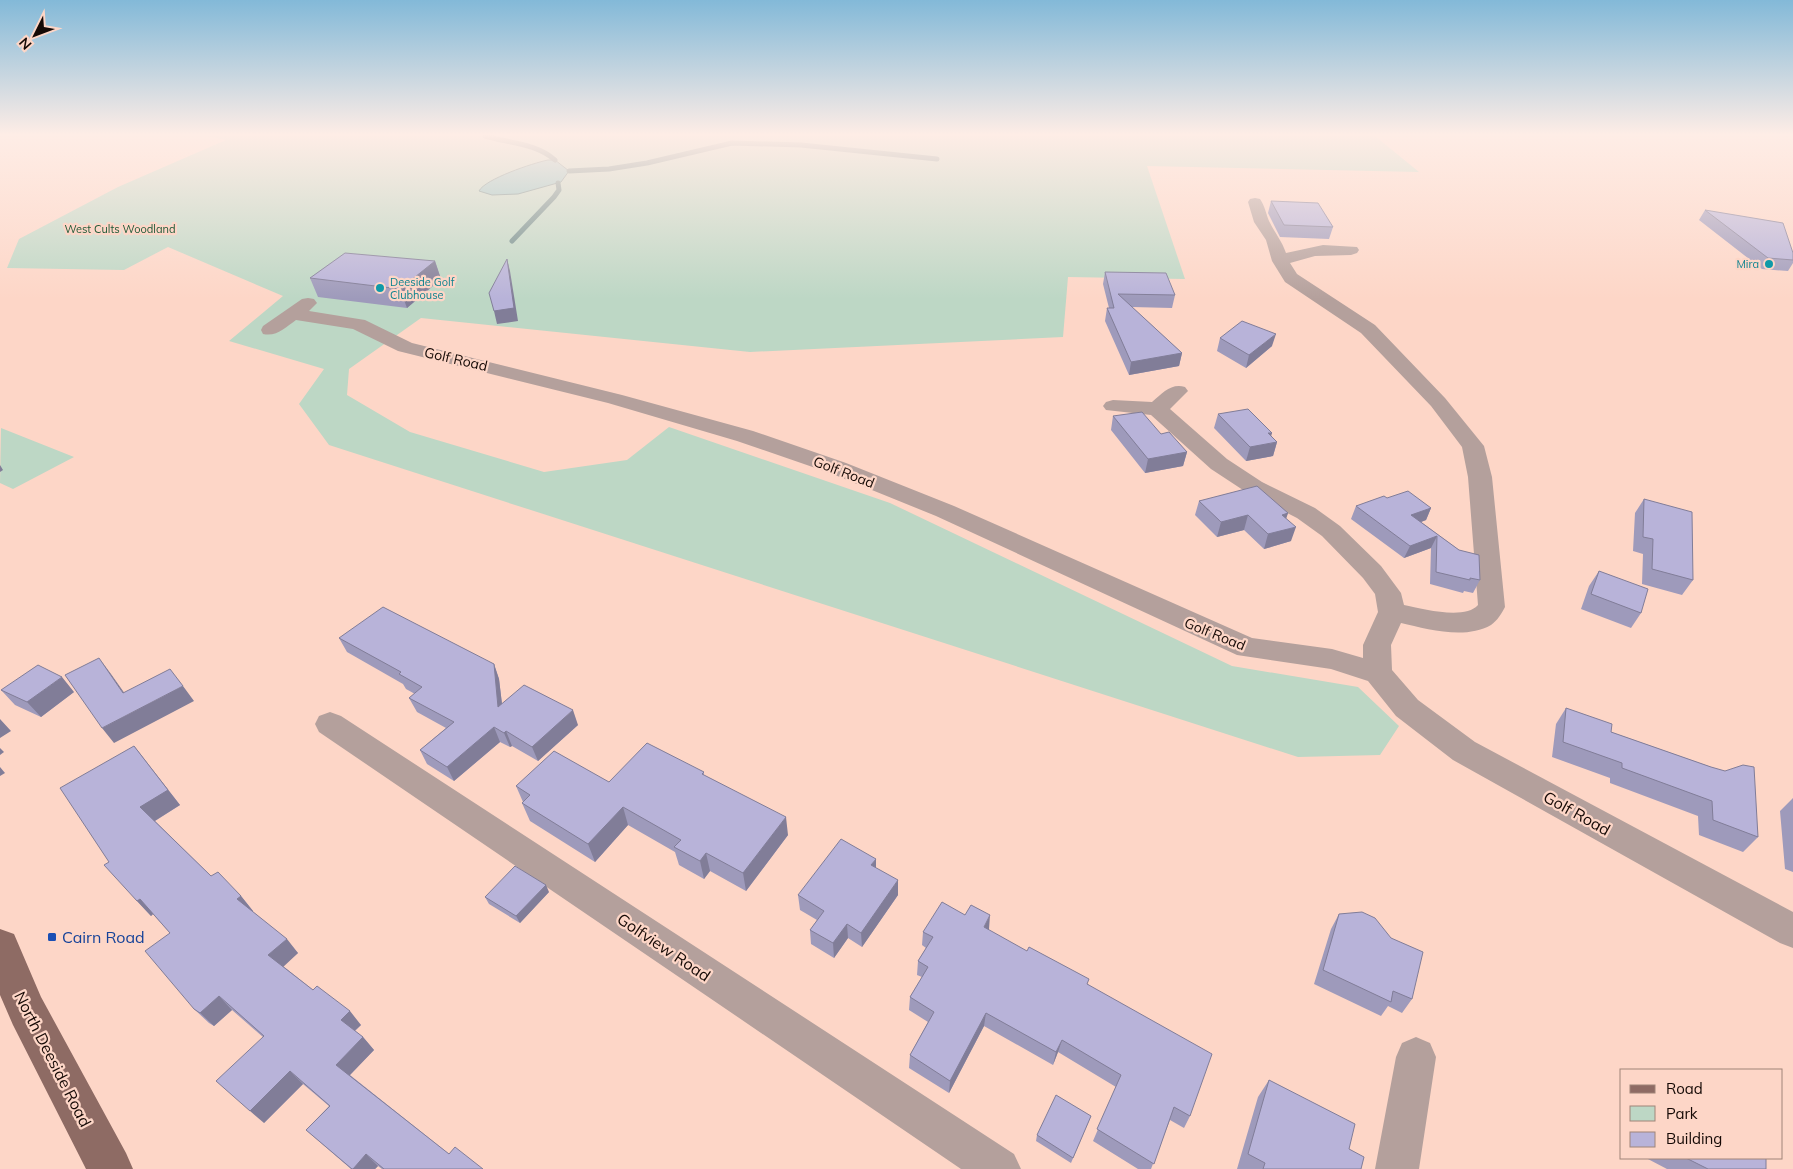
<svg xmlns="http://www.w3.org/2000/svg" width="1793" height="1169" font-family="Mulish,sans-serif">
<style>
.green{fill:#bdd7c5}
.water{fill:#8dc1c1;stroke:#698a89}
.lines{fill:none;stroke-linecap:round;stroke-linejoin:round}
.stream{stroke:#698a89;stroke-width:5}
.street{fill:#b4a09c;fill-rule:evenodd}
.primary{fill:#8e6b64;fill-rule:evenodd}
.wall{fill:#9e9abb}
.shaded-wall{fill:#817d98}
.building{fill:#b8b3d9;stroke:#817d98}
.culture-dot{fill:#0f9aa8;stroke:#fdd6c7;stroke-width:2}
.transit-dot{fill:#1a4fb4;stroke:#fdd6c7;stroke-width:2}
.labels{text-anchor:middle;dominant-baseline:central;stroke-width:4.5;stroke-linejoin:round;paint-order:stroke}
.far-park-label{font-size:11px;fill:#1e5936;stroke:#fdd6c7}
.far-culture-label{font-size:11px;fill:#0d838f;stroke:#fdd6c7;text-anchor:end}
.street-label{font-size:14px;fill:#150905;stroke:#fdd6c7}
.near-street-label{font-size:16px;fill:#150905;stroke:#fdd6c7}
.near-transit-label{font-size:16px;fill:#164399;stroke:#fdd6c7;text-anchor:start}
</style>
<rect width="100%" height="100%" fill="#fdd6c7"/>
<!-- green -->
<path class="green" d="M208,136H1375L1419,172L1147,166L1185,279L1068,277L1063,337L750,352L421,318L349,369L347,395L410,432L544,472L627,460L669,427L890,503L1232,666L1358,687L1399,726L1380,755L1298,757L329,445L299,404L324,369L229,341L283,296L168,247L124,270L7,268L19,239L118,187L226,140Z
M1,428L74,457L13,489L0,483Z"/>
<!-- water -->
<path class="water" d="M548,160H555L569,171L561,182L518,194L492,195L479,191C485,179 533,163 548,160Z"/>
<g class="lines">
<!-- stream -->
<path class="stream" d="M485,136C508,143 536,143 555,160
M569,171L609,169L647,163L732,143L801,145L937,159
M512,241L554,197L559,190L558,183"/>
<!-- street -->
<path class="street" d="M1255,198L1260,199C1265,206 1266,214 1269,221C1275,233 1282,241 1286,253L1323,245L1357,247L1359,250L1357,253L1351,255L1315,256L1290,263L1297,274L1375,325L1445,398L1484,446L1492,477L1505,607C1502,613 1497,621 1491,625C1465,640 1427,629 1401,623L1391,645L1392,670L1418,700L1475,742L1793,912V948L1780,943L1453,760L1396,716L1368,681L1331,669L1237,655L936,516L830,473L737,441L608,403L398,351L353,329L296,320C286,327 277,337 263,334L261,330L263,326L302,299L308,298L314,299L317,303L309,311L365,320L412,343L622,395L753,431L846,463L954,506L1252,638L1332,649L1363,658V645L1378,612L1375,594L1363,578L1322,536L1297,518L1246,492L1211,469L1151,415L1106,410L1103,406L1106,402L1113,400L1152,402C1163,393 1171,383 1185,387L1188,391L1170,409L1227,459L1262,482L1315,508L1340,526L1381,566L1401,593L1404,605C1423,609 1465,620 1478,605L1468,477L1462,447L1431,406L1361,333L1285,282L1272,261L1266,240L1254,222L1248,202L1250,199Z
M330,712L341,716L1014,1154L1021,1169H961L319,732L315,724L319,716Z
M1416,1037L1430,1043L1436,1057L1419,1169H1375L1396,1057L1402,1043Z"/>
<!-- primary -->
<path class="primary" d="M0,929L14,934L41,997L126,1153L133,1169H86L13,1025L0,995Z"/>
</g>
<!-- wall -->
<path class="wall" d="M1271,201L1333,227L1329,239L1280,237L1268,213Z
M1705,210L1793,253V263L1788,271L1762,269L1699,220Z
M435,261L441,279L407,308L318,297L310,278Z
M1105,272L1175,295L1172,308L1132,307L1182,353L1179,366L1129,375L1105,321L1107,308H1109L1103,284Z
M1220,338L1272,346L1246,368L1217,351Z
M1218,414L1271,436L1277,442L1273,456L1246,461L1214,428Z
M1113,416L1161,434L1187,452L1183,466L1145,473L1111,430Z
M1387,498L1431,508L1426,520L1421,522L1459,550L1480,580L1473,593L1464,591L1463,593L1430,584L1431,548L1404,558L1351,519L1356,506Z
M1644,499L1693,580L1682,595L1642,584L1643,554L1633,551L1635,513Z
M1199,501L1288,513L1286,518L1291,541L1264,549L1244,530L1217,537L1195,515Z
M1599,571L1641,613L1631,628L1581,609L1589,586Z
M339,638L494,664L499,679L502,704L578,725L538,761L512,746L510,747L500,742L454,781L427,764L420,750L446,728L417,712L409,698L415,694L406,689L403,684L347,652Z
M1,690L74,692L41,717L15,705Z
M1566,708L1611,732L1711,767L1758,837L1743,852L1699,835L1698,816L1610,783V778L1552,757L1556,724Z
M134,746L180,805L155,821L211,876L241,896L253,911H252L298,953L283,966L313,990L361,1025L355,1031L363,1037L374,1050L350,1075L449,1154L483,1169H382L378,1166L375,1169H351L306,1130L329,1106L303,1084L264,1123L263,1037L232,1010L214,1026L209,1023L194,1009L170,933L153,914L151,916L137,901L109,862Z
M704,772V776L788,835L746,891L710,871L704,879L679,865L675,852L628,825L595,862L530,821L522,803L523,802L516,786L609,782Z
M1793,798V872L1785,869L1780,811Z
M876,868L898,895L862,947L848,938L834,958L811,944L810,930L817,920L800,910L798,895Z
M549,892L520,923L489,904L485,897Z
M1339,914L1412,999L1402,1013L1388,1006L1381,1016L1314,984L1331,929Z
M923,932L1088,984L1190,1116L1184,1128L1170,1120L1151,1169H1138L1093,1141L1116,1087L1058,1052L1053,1065L984,1026L949,1093L909,1068L910,1055L928,1022L909,1010L910,997L922,977L917,975L918,961L926,948L922,945Z
M1269,1080L1349,1149L1361,1169H1237L1258,1097Z
M1091,1116L1071,1163L1036,1141L1037,1135Z
M1646,1158H1766V1169H1667Z"/>
<!-- shaded-wall -->
<path class="shaded-wall" d="M507,259L510,271L518,321L497,324L494,311Z
M435,261L441,279L407,308L400,289Z
M1276,334L1272,346L1246,368L1249,355Z
M1182,353L1179,366L1129,375L1131,362Z
M1268,433H1272L1269,444L1277,442L1273,456L1246,461L1250,447Z
M1187,452L1183,466L1145,473L1148,459Z
M0,465L3,470L0,472Z
M1431,508L1426,520L1405,528L1411,515Z
M1288,513L1283,528L1282,515Z
M1248,515L1244,530L1217,537L1221,522Z
M1296,527L1291,541L1264,549L1268,534Z
M1437,536L1431,548L1404,558L1410,546Z
M99,658L111,674L135,708L123,693Z
M494,664L499,679L504,721L498,707Z
M62,677L74,692L41,717L27,702Z
M183,686L194,701L114,743L102,728Z
M573,710L578,725L538,761L532,747Z
M0,719L11,731L0,738Z
M494,727L500,742L454,781L447,767Z
M506,731L512,746L510,747L504,733Z
M134,746L180,805L153,822L140,807Z
M0,748L4,752L0,755Z
M0,767L5,773L0,776Z
M623,807L628,825L595,862L588,844Z
M786,817L788,835L746,891L743,873Z
M706,853L710,871L704,879L700,861Z
M876,859V873L871,865Z
M898,880V895L862,947L861,933Z
M546,885L549,892L520,923L516,916Z
M241,896L253,911L249,914L237,899Z
M140,899L154,913L151,916L137,901Z
M990,915L989,929L982,941L984,927Z
M847,924L848,938L834,958L833,943Z
M287,939L298,953L281,969L268,955Z
M219,996L232,1010L214,1026L200,1013Z
M350,1011L361,1025L352,1033L341,1020Z
M986,1013L984,1026L949,1093L950,1081Z
M363,1037L374,1050L348,1077L336,1065Z
M1062,1040L1058,1052L1053,1065L1056,1052Z
M290,1071L303,1084L264,1123L250,1111Z
M366,1154L378,1166L375,1169H353Z"/>
<!-- building -->
<path class="building" d="M1271,201L1318,203L1333,227L1284,225Z
M1705,210L1783,223L1793,253V260L1768,258Z
M345,253L435,261L400,289L310,278Z
M507,259L514,308L494,311L489,293Z
M1105,272L1166,273L1175,295L1118,294L1182,353L1131,362L1107,308H1114Z
M1242,321L1276,334L1249,355L1220,338Z
M1248,409L1272,433H1268L1277,442L1250,447L1218,414Z
M1142,412L1161,434L1169,432L1187,452L1148,459L1113,416Z
M1257,486L1288,513L1282,515L1296,527L1268,534L1248,515L1221,522L1199,501Z
M1408,491L1431,508L1411,515L1459,550L1479,555L1480,580L1470,578V580L1436,572L1437,536L1410,546L1356,506L1384,496L1387,498Z
M1644,499L1692,512L1693,580L1652,569L1653,539L1643,537Z
M1599,571L1648,589L1641,613L1591,594Z
M383,607L494,664L498,707L524,685L573,710L532,747L506,731L504,733L494,727L447,767L420,750L454,722L409,698L422,687L399,674L401,672L339,638Z
M99,658L123,693L170,669L183,686L102,728L65,675Z
M38,665L62,677L27,702L1,690Z
M1566,708L1612,724L1611,732L1711,767L1725,771L1743,765L1754,767L1758,837L1713,820L1712,801L1622,768V763L1563,742Z
M647,743L704,772L702,774L786,817L743,873L706,853L700,861L674,847L681,840L623,807L588,844L522,803L530,795L516,786L554,751L609,782Z
M134,746L168,790L140,807L211,876L218,872L241,896L237,899L287,939L268,955L313,990L317,986L350,1011L341,1020L363,1037L336,1065L449,1154L455,1147L483,1169H384L366,1154L353,1169H352L306,1130L330,1106L290,1071L250,1111L216,1081L264,1036L219,996L200,1013L194,1009L145,951L170,933L140,899L137,901L104,865L109,862L60,788Z
M841,839L876,859L871,865L898,880L861,933L847,924L833,943L810,930L824,911L798,895Z
M515,866L546,885L516,916L485,897Z
M942,902L965,915L971,905L990,915L984,927L1027,951L1029,947L1089,979L1087,984L1212,1054L1190,1116L1174,1107L1154,1164L1097,1129L1121,1075L1062,1040L1056,1052L986,1013L950,1081L910,1055L934,1012L910,997L928,967L918,961L933,937L923,932Z
M1362,912L1375,918L1391,938L1423,952L1412,999L1393,991L1391,1002L1323,970L1339,914Z
M1269,1080L1355,1124L1349,1149L1364,1157L1361,1169H1263L1265,1163L1248,1154Z
M1056,1095L1091,1116L1073,1158L1037,1135Z
M1686,1158H1766V1169H1708Z"/>
<!-- sky -->
<linearGradient id="sky" x2="0" y2="1"><stop stop-color="#83b9d8"/><stop offset="0.45" stop-color="#feede6"/><stop offset="1" stop-color="#feede6" stop-opacity="0"/></linearGradient>
<rect width="1793" height="299" fill="url(#sky)"/>
<!-- markers -->
<g class="culture-dot">
<circle cx="1769" cy="264" r="5"/>
<circle cx="380" cy="288" r="5"/>
</g>
<rect class="transit-dot" x="47" y="932" width="10" height="10" rx="2.5"/>
<g class="labels">
<!-- far-park labels -->
<g class="far-park-label">
<text x="120" y="229">West Cults Woodland</text>
</g>
<!-- far-culture labels -->
<g class="far-culture-label">
<text x="1759" y="264">Mira</text>
<text x="390" y="282" text-anchor="start">Deeside Golf<tspan x="390" dy="13">Clubhouse</tspan></text>
</g>
<!-- street labels -->
<g class="street-label">
<text transform="translate(456 359) rotate(13)">Golf Road</text>
<text transform="translate(844 472) rotate(21)">Golf Road</text>
<text transform="translate(1215 634) rotate(22)">Golf Road</text>
</g>
<!-- near-street labels -->
<g class="near-street-label">
<text transform="translate(1577 813) rotate(29)">Golf Road</text>
<text transform="translate(664 947) rotate(34)">Golfview Road</text>
<text transform="translate(53 1059) rotate(63)">North Deeside Road</text>
</g>
<!-- near-transit labels -->
<g class="near-transit-label">
<text x="62" y="937">Cairn Road</text>
</g>
</g>
<!-- legend -->
<rect x="1620" y="1069" width="162" height="90" fill="#fdd6c7" stroke="#a08479"/>
<rect x="1630" y="1085" width="25" height="8" fill="#8e6b64" stroke="#a08479"/>
<text x="1666" y="1094" font-size="15" fill="#150905">Road</text>
<rect x="1630" y="1106" width="25" height="15" fill="#bdd7c5" stroke="#a08479"/>
<text x="1666" y="1119" font-size="15" fill="#150905">Park</text>
<rect x="1630" y="1132" width="25" height="15" fill="#b8b3d9" stroke="#a08479"/>
<text x="1666" y="1144" font-size="15" fill="#150905">Building</text>
<!-- north arrow -->
<g transform="translate(35 35) rotate(228)" stroke="#fdd6c7" stroke-width="4" paint-order="stroke">
<path d="M0-4L9 19L0 12L-9 19Z" fill="#150905"/>
<text y="-8" font-size="14" font-weight="bold" text-anchor="middle" fill="#150905">N</text>
</g>
</svg>
